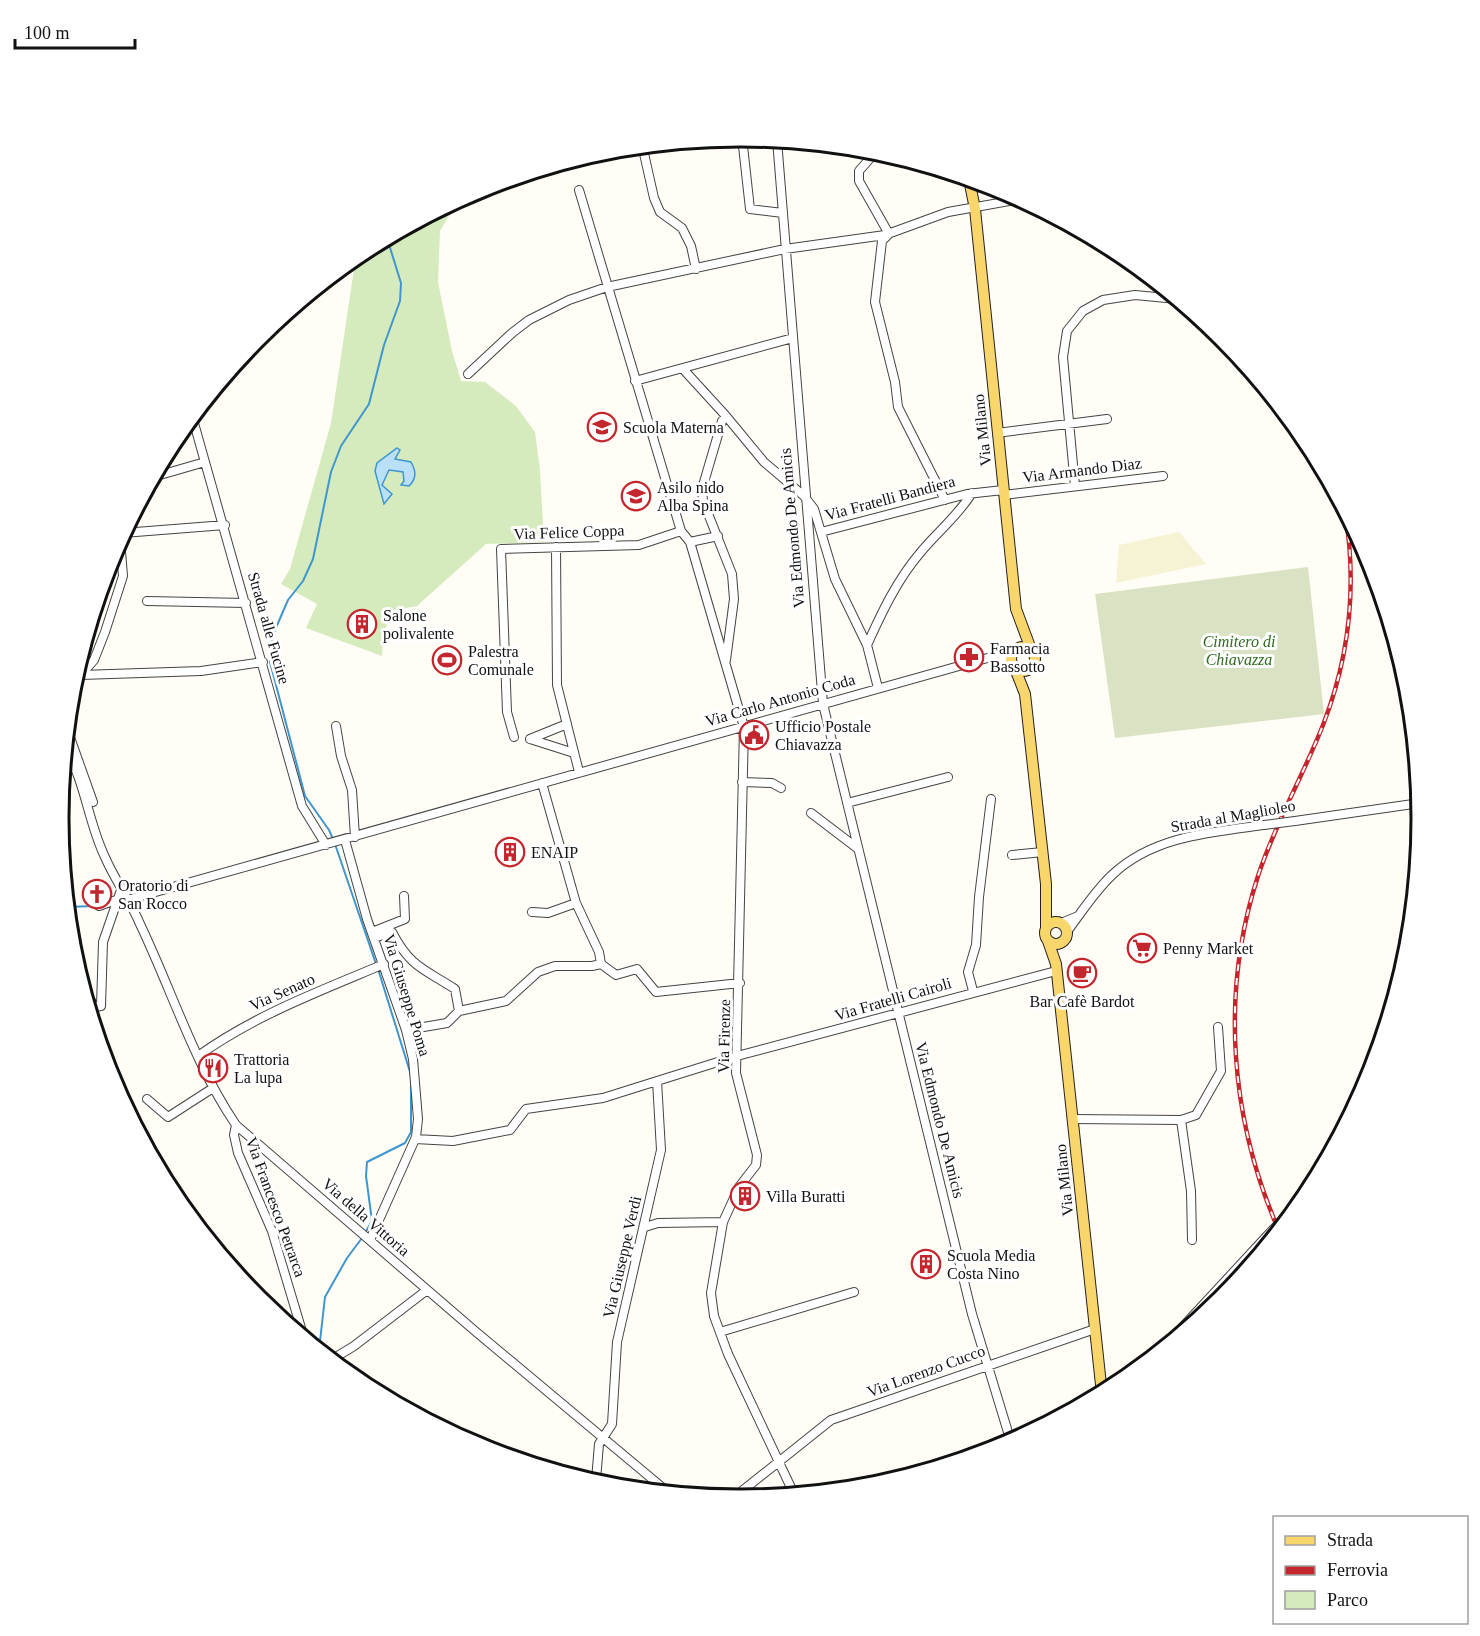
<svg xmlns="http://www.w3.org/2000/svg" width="1480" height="1636" font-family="Georgia,serif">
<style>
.farmland{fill:#f6f3d4}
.green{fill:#d5ebbd}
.cemetery{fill:#d9e3c4}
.water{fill:#b9e0f7;stroke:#3f96cf;stroke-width:1.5}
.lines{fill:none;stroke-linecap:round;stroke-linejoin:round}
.stream{stroke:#3f96cf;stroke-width:2}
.minor-casing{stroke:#444;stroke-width:10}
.major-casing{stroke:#222;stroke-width:12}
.minor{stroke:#fff;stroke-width:8}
.major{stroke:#f9d66b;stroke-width:10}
.rail-casing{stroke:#c4262e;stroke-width:4.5}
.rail{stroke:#fff;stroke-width:2;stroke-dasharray:7;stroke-linecap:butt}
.minor-bridge-casing{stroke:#444;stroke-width:10;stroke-linecap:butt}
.minor-bridge{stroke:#fff;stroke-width:8}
.labels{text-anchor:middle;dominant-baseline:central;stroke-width:6;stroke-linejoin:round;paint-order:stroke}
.poi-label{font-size:16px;fill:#111;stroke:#fff;text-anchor:start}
.street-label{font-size:16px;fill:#111;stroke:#fff}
.park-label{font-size:16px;font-style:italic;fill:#2f6b1f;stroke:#fff}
.rim{fill:none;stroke:#111;stroke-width:3}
</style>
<rect width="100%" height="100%" fill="#fffdf5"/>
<!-- farmland -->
<path class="farmland" d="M1179,532L1206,564L1116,583L1119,545Z"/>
<!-- green -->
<path class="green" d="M459,199L440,231L438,282L452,351L461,381L485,382L516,406L535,432L540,470L544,542L486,544L417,606L396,610L390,615L383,636L382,656L306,628L317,604L281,584L290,569L331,423L356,256Z"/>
<!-- cemetery -->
<path class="cemetery" d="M1308,567L1324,714L1115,738L1095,594Z"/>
<!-- water -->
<path class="water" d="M397,448L400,450L395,459L411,462C416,471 417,478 409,486L401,485L404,481L403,472L389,470L382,485L392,494L384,504L375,471L377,463Z"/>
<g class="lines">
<!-- stream -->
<path class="stream" d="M333,839L329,830L305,796L270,662L272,637L288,600L303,581L313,559L331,472L341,446L369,404L384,345L400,301L401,283L387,238
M335,844L376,964
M67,907L93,906
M378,969L411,1075
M123,1102L125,1100
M365,1233L372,1221L366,1176L367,1162L405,1143L411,1132V1081
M319,1350L325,1297L347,1258L362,1238"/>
<!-- minor casing -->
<g class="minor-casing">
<path id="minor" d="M742,137L750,209L783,213
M777,140L823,704L972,1314L1011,1442
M643,149L654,198L660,212L682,228L691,246L696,269
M873,150V155L859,171V181L889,234L882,241L875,302L895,382L898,407L945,500
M579,190L681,531L690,542L744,727L736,1073L757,1155L756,1165L739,1187L723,1222L711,1293L714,1316L728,1354L794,1494
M683,369L726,416L764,462L804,496L814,509L835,579L867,645L878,688
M468,374L512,333L529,320L569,300L607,287L785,249L885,235L948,212L1021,199
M635,381L793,338
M192,416L302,806L326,845
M997,433L1107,419
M153,477L205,462
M1075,486L1063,357L1067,331L1083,311L1103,300L1135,295L1177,299
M1004,495L1163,476
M821,532L967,494L1003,490
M123,533L225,525
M690,542L718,536
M556,547L557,685L579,772
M147,601L246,603
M867,645C882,612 897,580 920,553C937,532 957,517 972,493
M992,658H1003L1013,663
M726,660L734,599L732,574L703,501L702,489L722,421L726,416
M81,675L201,671L263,662
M72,685L94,660L105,632L123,576L120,539
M336,726L341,756L352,790L355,837
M67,729L93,802
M514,737L507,712L501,549L639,545L681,531
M530,739L574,753
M530,739L567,724
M65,748C85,781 88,821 104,855C114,879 130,900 140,924C172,991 194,1063 236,1125L475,1331L669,1493
M742,782L772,783L781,788
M542,783L576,903L599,952L601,964
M847,803L948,777
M811,813L857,848
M1295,821L1420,803
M345,840L367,919L406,1030L413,1059L418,1119L416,1137L370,1240
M1012,855L1043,852
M127,900L1016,650
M99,906L116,900
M532,912L548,913L576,903
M1061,923L1078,916
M372,932L405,919L404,896
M1066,933C1081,913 1094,892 1112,875C1153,836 1212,832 1264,825
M374,938L392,932C410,967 424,969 455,989L459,1011
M601,964L616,975L637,969L656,992L740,983
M83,990L95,1007L101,1006L103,942L121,890
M973,991L968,972L976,945L979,897L991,799
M406,1030L447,1023L459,1011L506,1001L538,972L555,966H592L601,964
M198,1056C255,1015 320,991 384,964
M657,1081L737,1056L1056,971
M147,1099L168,1117L213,1088
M1072,1119L1181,1120L1191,1191L1192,1240
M1181,1120L1196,1115L1221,1071L1218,1027
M236,1125L234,1135L238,1153L272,1231L304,1338
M415,1139L453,1141L510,1130L526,1109L603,1098L657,1081L661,1150L617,1342L612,1424L599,1444L596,1480
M1284,1218L1313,1185
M645,1227L658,1223L723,1222
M720,1332L854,1292
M1165,1346L1265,1238
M331,1360L354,1346L427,1290
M570,1475L633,1489
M732,1499L831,1420L1095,1329"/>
</g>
<!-- major casing -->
<g class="major-casing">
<path id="major" d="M969,179L975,209L1016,609L1032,652
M1011 659a12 12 0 1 1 24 0a12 12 0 1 1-24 0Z
M1014,666L1025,694L1046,884V928
M1045 933a11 11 0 1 1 22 0a11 11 0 1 1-22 0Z
M1048,941L1056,964L1102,1394"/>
</g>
<!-- minor -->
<use href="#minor" class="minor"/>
<!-- major -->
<use href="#major" class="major"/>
<!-- rail casing -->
<g class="rail-casing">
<path id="rail" d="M1279,1231C1230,1119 1220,993 1258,876C1275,824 1303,776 1323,725C1350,656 1357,584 1345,511"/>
</g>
<!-- rail -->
<use href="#rail" class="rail"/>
<!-- minor-bridge casing -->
<g class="minor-bridge-casing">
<path id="minor-bridge" d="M1264,825L1295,821
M1265,1238L1284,1218"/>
</g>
<!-- minor-bridge -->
<use href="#minor-bridge" class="minor-bridge"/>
</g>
<!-- icons -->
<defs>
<g id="school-ring" transform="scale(1.5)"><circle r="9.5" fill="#fff" stroke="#c4262e" stroke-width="1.5"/><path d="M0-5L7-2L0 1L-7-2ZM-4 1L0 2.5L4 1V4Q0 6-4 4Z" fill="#c4262e"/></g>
<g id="building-ring" transform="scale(1.5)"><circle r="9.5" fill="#fff" stroke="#c4262e" stroke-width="1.5"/><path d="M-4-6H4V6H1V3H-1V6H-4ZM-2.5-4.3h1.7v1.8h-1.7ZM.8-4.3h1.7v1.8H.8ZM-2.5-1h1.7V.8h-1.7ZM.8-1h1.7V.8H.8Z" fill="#c4262e"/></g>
<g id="pharmacy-ring" transform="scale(1.5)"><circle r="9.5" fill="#fff" stroke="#c4262e" stroke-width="1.5"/><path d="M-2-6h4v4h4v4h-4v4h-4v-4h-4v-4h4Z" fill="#c4262e"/></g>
<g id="stadium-ring" transform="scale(1.5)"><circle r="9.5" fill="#fff" stroke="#c4262e" stroke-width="1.5"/><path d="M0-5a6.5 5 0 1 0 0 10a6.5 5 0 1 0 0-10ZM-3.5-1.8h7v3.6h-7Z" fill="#c4262e"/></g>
<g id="civic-ring" transform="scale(1.5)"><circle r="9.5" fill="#fff" stroke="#c4262e" stroke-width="1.5"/><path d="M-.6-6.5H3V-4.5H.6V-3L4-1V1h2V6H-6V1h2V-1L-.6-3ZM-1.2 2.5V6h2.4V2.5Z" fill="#c4262e"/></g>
<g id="church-ring" transform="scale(1.5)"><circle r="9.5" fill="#fff" stroke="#c4262e" stroke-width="1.5"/><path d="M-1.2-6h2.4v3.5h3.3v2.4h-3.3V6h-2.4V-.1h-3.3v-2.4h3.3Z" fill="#c4262e"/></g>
<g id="supermarket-ring" transform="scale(1.5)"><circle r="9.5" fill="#fff" stroke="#c4262e" stroke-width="1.5"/><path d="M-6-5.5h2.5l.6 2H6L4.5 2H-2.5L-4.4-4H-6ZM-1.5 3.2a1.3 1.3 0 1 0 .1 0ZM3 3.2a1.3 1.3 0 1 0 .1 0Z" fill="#c4262e"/></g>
<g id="cafe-ring" transform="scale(1.5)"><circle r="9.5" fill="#fff" stroke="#c4262e" stroke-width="1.5"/><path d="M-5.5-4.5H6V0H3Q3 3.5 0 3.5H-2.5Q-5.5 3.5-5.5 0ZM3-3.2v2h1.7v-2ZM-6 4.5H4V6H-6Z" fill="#c4262e"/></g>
<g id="restaurant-ring" transform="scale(1.5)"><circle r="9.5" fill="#fff" stroke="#c4262e" stroke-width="1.5"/><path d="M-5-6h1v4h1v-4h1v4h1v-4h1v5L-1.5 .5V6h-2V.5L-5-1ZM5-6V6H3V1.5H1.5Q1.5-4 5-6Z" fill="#c4262e"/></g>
</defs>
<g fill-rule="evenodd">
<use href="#school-ring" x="602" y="427"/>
<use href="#school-ring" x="636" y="496"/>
<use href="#building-ring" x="362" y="624"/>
<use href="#pharmacy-ring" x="969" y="657"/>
<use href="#stadium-ring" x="447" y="660"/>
<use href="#civic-ring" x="754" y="735"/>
<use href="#building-ring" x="510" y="852"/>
<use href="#church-ring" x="97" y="894"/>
<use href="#supermarket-ring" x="1142" y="948"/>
<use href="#cafe-ring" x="1082" y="973"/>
<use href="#restaurant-ring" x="213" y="1068"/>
<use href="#building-ring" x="745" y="1196"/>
<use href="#building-ring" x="926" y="1264"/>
</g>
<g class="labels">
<!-- poi labels -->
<g class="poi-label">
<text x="623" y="427">Scuola Materna</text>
<text x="657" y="487">Asilo nido<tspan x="657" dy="18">Alba Spina</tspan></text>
<text x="383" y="615">Salone<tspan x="383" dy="18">polivalente</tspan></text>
<text x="990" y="648">Farmacia<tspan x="990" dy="18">Bassotto</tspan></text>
<text x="468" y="651">Palestra<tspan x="468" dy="18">Comunale</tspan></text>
<text x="775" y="726">Ufficio Postale<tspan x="775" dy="18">Chiavazza</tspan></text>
<text x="531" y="852">ENAIP</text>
<text x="118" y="885">Oratorio di<tspan x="118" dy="18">San Rocco</tspan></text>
<text x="1163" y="948">Penny Market</text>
<text x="1082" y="1001" text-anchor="middle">Bar Cafè Bardot</text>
<text x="234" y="1059">Trattoria<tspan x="234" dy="18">La lupa</tspan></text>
<text x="766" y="1196">Villa Buratti</text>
<text x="947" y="1255">Scuola Media<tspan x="947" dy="18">Costa Nino</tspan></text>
</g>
<!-- street labels -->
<g class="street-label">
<text transform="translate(982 430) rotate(-96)">Via Milano</text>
<text transform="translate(1082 470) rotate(-7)">Via Armando Diaz</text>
<text transform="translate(890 498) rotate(-15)">Via Fratelli Bandiera</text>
<text transform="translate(792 528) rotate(-95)">Via Edmondo De Amicis</text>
<text transform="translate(569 532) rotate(-2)">Via Felice Coppa</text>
<text transform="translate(269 628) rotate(74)">Strada alle Fucine</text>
<text transform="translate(780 700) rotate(-16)">Via Carlo Antonio Coda</text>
<text transform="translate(1233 816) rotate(-10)">Strada al Maglioleo</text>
<text transform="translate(282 992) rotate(-24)">Via Senato</text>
<text transform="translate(407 995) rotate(73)">Via Giuseppe Poma</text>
<text transform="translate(893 999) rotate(-16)">Via Fratelli Cairoli</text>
<text transform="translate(724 1036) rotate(-89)">Via Firenze</text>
<text transform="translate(940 1120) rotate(76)">Via Edmondo De Amicis</text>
<text transform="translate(1064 1180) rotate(-96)">Via Milano</text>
<text transform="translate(276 1207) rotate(70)">Via Francesco Petrarca</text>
<text transform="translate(366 1217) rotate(41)">Via della Vittoria</text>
<text transform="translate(622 1257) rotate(-77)">Via Giuseppe Verdi</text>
<text transform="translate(926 1371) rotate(-20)">Via Lorenzo Cucco</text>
</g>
<!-- park labels -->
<g class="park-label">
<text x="1239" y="641">Cimitero di<tspan x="1239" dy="18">Chiavazza</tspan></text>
</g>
</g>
<!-- crop -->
<path d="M0 0H1480V1636H0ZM69 818a671 671 0 1 1 1342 0a671 671 0 1 1-1342 0Z" fill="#fff" fill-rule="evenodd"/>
<path class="rim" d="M69 818a671 671 0 1 1 1342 0a671 671 0 1 1-1342 0Z"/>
<!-- legend -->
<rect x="1273" y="1516" width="195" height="108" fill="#ffffff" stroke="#a0a0a0" stroke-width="1.5"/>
<rect x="1285" y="1536" width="30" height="9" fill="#f9d66b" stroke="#a0a0a0" stroke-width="1.5"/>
<text x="1327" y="1546" font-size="18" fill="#111111">Strada</text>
<rect x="1285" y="1566" width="30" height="9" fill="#c4262e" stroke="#a0a0a0" stroke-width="1.5"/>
<text x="1327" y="1576" font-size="18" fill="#111111">Ferrovia</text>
<rect x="1285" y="1591" width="30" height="18" fill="#d5ebbd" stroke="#a0a0a0" stroke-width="1.5"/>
<text x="1327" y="1606" font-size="18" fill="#111111">Parco</text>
<!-- scale -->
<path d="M15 39v9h120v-9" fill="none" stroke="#111111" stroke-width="3"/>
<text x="24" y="39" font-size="18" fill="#111111" stroke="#ffffff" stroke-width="4.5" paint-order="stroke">100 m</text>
</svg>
